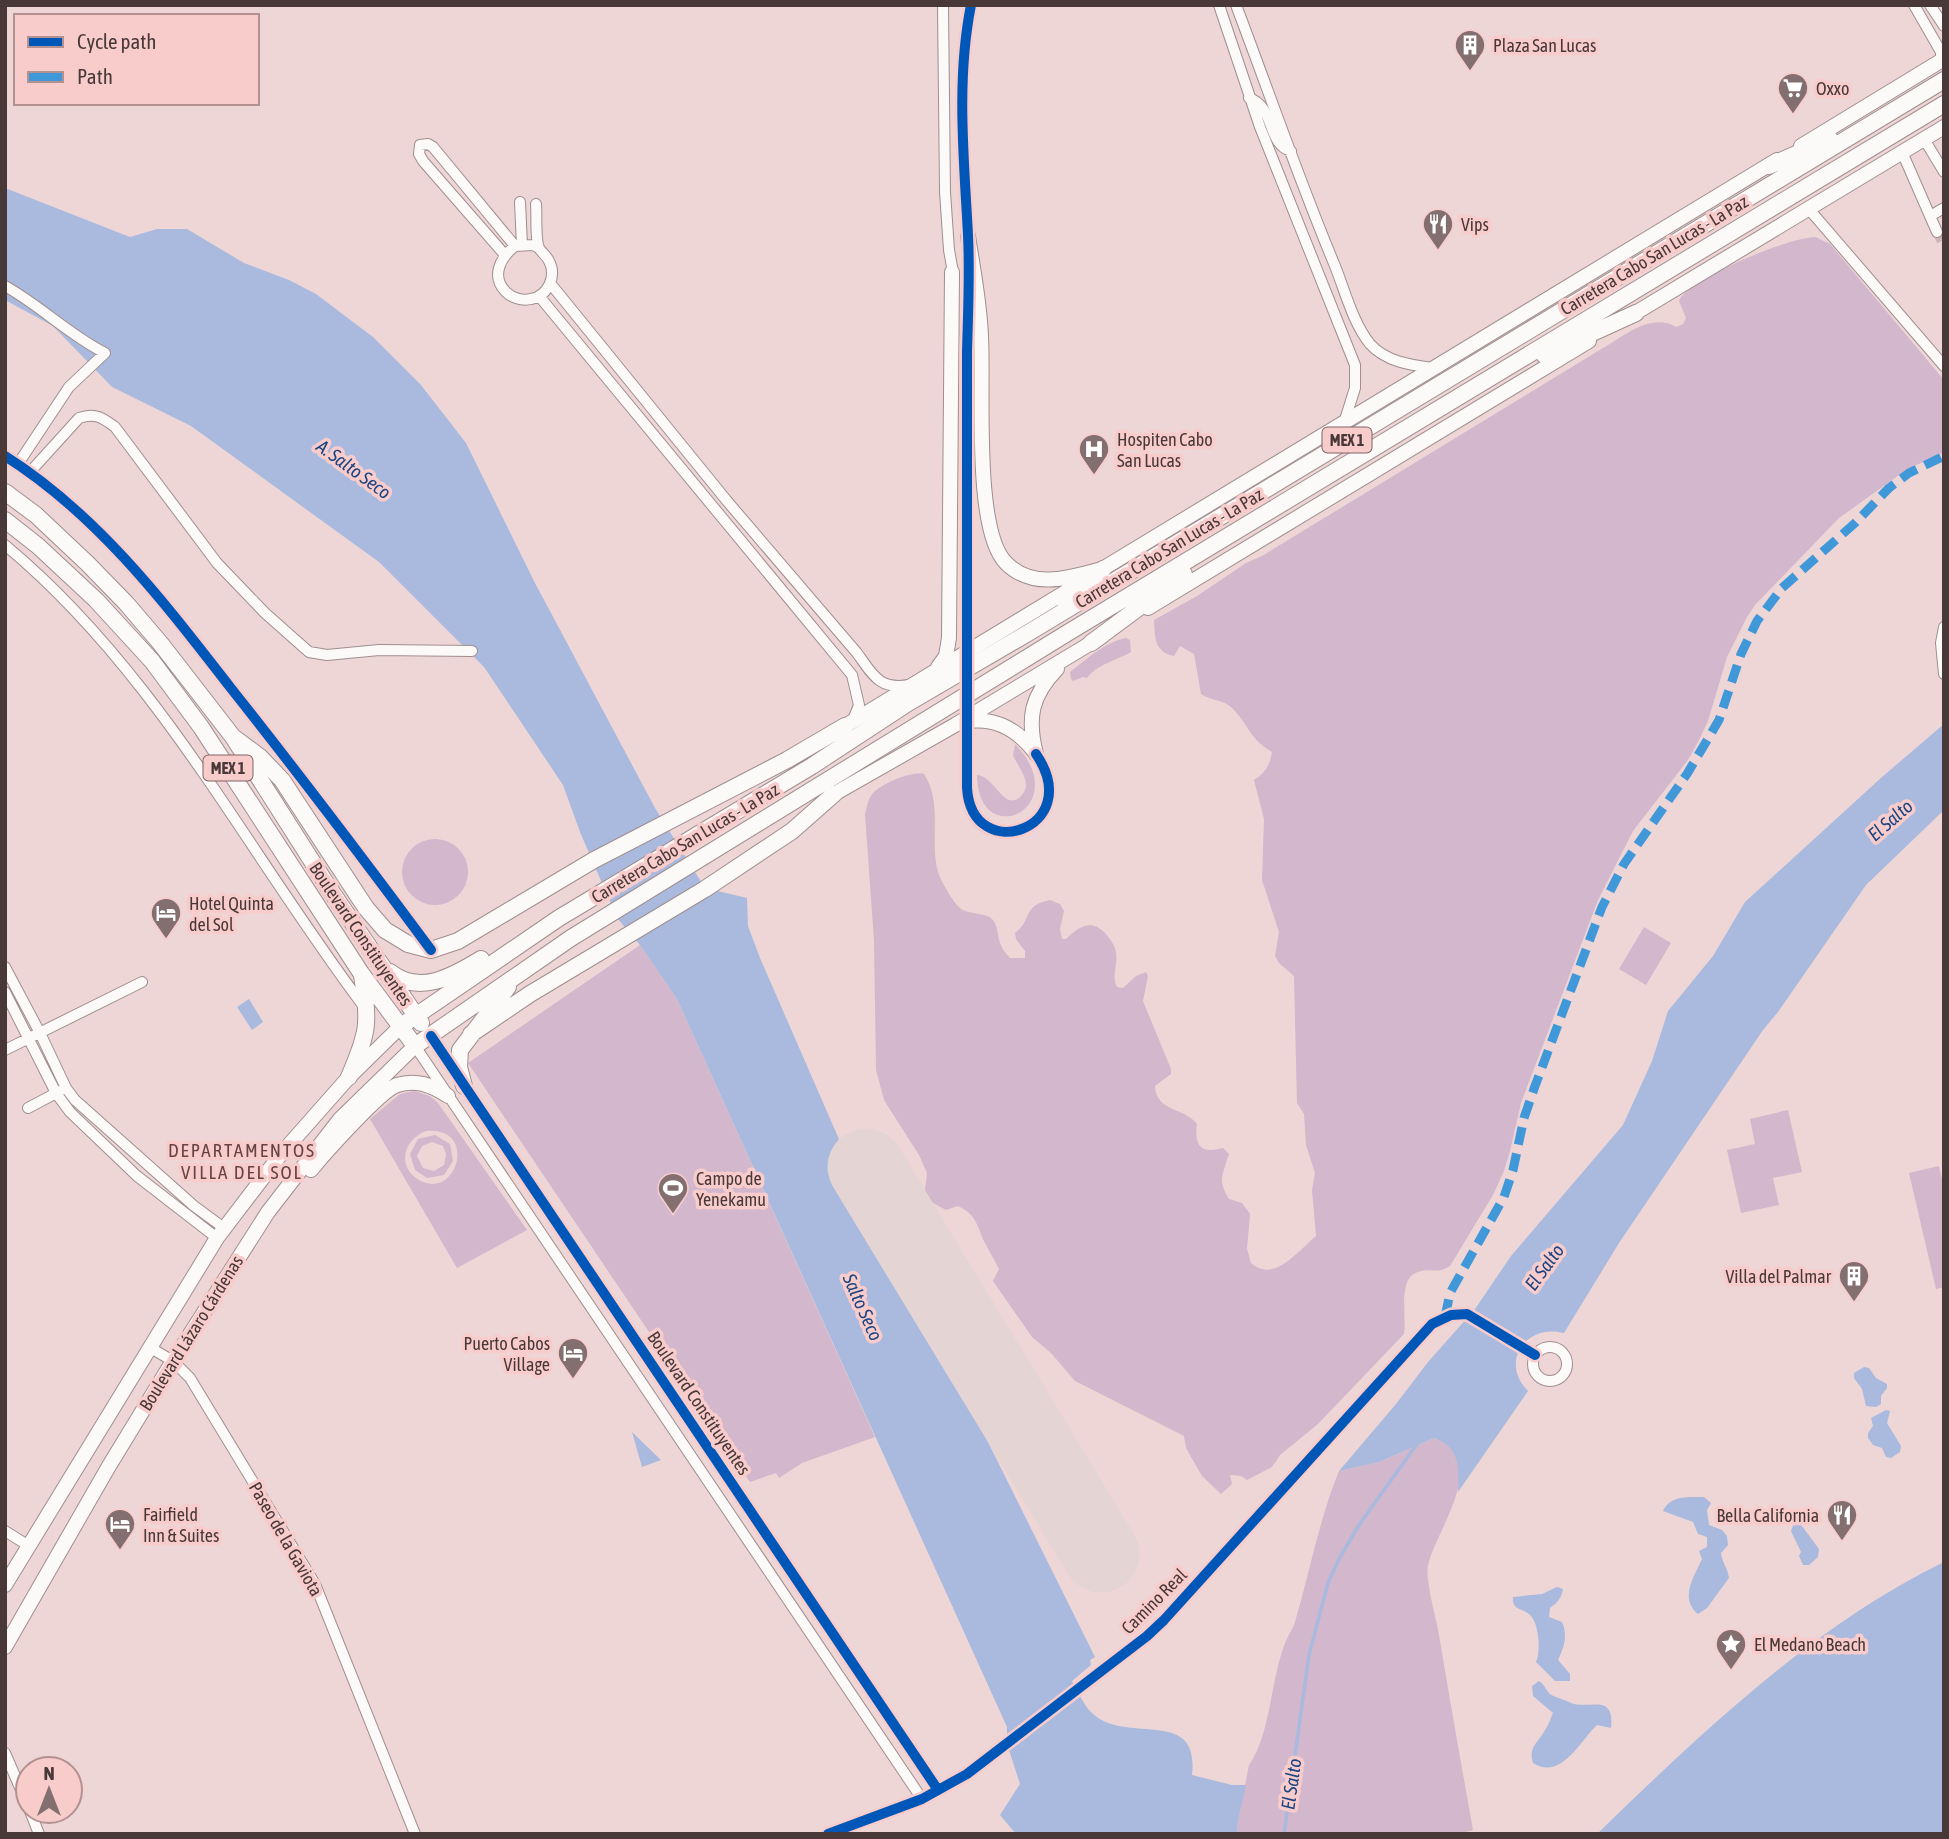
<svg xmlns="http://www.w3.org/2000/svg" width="1949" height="1839" font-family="'Asap Condensed',sans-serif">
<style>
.green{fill:#d2b7cd;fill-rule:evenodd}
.water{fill:#a9bade}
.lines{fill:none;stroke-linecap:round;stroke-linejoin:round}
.stream{stroke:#a9bade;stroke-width:3.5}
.runway{stroke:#e4d4d4;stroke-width:77}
.minor-tunnel{stroke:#cdb6b6;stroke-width:10;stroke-dasharray:10 5;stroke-linecap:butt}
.minor-casing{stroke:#a08e8e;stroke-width:12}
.major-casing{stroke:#a08e8e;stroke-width:16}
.highway-casing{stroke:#a08e8e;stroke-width:18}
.minor{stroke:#fcf9f9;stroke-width:10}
.major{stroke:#fcf9f9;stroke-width:14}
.highway{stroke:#fcf9f9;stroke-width:16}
.minor-bridge-casing{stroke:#a08e8e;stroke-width:12;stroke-linecap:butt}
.minor-bridge{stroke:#fcf9f9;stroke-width:10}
.quiet{stroke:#4098d9;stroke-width:9;stroke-dasharray:18 9;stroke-linecap:butt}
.cycleway-casing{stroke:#f9cccc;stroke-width:15}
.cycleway{stroke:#0057b8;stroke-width:10}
.labels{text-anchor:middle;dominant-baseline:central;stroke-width:7;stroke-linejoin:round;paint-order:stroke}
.shield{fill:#f9cccc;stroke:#7e6464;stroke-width:2}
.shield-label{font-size:16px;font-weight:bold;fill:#493838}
.poi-label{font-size:18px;fill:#493838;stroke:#f9cccc;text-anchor:start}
.street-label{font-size:18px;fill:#493838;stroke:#f9cccc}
.water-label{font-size:19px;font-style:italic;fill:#1a4583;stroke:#f9cccc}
.neighbourhood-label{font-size:19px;letter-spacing:2px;fill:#674344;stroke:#f9cccc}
</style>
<rect width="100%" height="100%" fill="#eed6d6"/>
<!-- green -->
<path class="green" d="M1815,237L1830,244L1944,380V452L1906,470L1839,518L1755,605L1747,617L1727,657L1708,721L1698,742L1688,760L1633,831L1598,900L1521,1103L1510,1151L1504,1171L1493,1195L1450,1266C1436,1275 1431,1267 1418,1272C1397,1278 1407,1317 1404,1334L1318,1424L1280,1455L1272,1467L1247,1480L1241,1476L1230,1475L1232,1484L1221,1494L1202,1476L1186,1448L1184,1436L1075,1381L1051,1353L1032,1337L993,1281L999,1269C995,1260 989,1252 985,1243C976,1225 978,1216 958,1206L946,1210L931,1202L925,1190L927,1173L919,1155L884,1100L876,1070L874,941L865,814C867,806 868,799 873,793C883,783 911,771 924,774C944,805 928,842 939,875C943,884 954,905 963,910C973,915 986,912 993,920C1001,931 994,942 1010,958H1025V951L1016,939L1015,933C1033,920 1021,906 1050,900L1060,904L1064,911L1060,929L1062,939H1066C1078,927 1091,918 1105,933C1110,939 1115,945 1116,953C1118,965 1111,977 1117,987L1123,988L1136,976L1146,972L1148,976L1143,1001L1171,1069V1074L1155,1086C1156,1112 1184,1107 1197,1124C1194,1146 1201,1154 1223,1148L1229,1154C1223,1174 1217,1180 1229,1199L1242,1203L1250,1214L1247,1249L1251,1263C1274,1284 1299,1250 1316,1236L1312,1190L1315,1173L1306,1145L1304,1114L1297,1103L1294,976L1279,963L1275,956L1279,932L1262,880L1264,819L1254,780C1265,773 1270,765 1272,752C1247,737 1249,724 1231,707C1222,699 1211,701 1201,694L1194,654L1180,646L1174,656C1154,652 1155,637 1154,620L1197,596L1246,563L1262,556L1603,348C1624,336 1651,312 1676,327L1683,324L1686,318L1679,301C1687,279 1790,237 1815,237Z
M1126,638L1130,640L1131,652C1117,660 1096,665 1087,678L1083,677L1073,681L1071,679L1070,672C1087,659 1105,642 1126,638Z
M1015,744C1076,808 978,853 977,775C995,776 1004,813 1021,796C1034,783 1018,768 1013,755Z
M402 872a33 33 0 1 1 66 0a33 33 0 1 1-66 0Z
M1644,927L1671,943L1646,985L1619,969Z
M640,945L677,999L875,1437L802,1463L779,1478L776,1473L750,1482L468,1063Z
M414,1091L430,1096L438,1103L527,1230L457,1268L370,1119L400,1094ZM426,1131C481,1126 455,1206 416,1178C396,1163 406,1138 426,1131Z
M1788,1110L1802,1172L1773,1178L1779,1205L1741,1213L1727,1150L1755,1144L1750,1119Z
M435,1135L450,1144L453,1161L444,1175L427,1178L415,1170L410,1154L418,1139ZM432,1142L443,1146L446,1154L444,1165L434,1171L423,1168L417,1156L422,1146Z
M1939,1166L1944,1188V1287L1936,1289L1909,1173Z
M1434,1438C1492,1459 1436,1530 1428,1565C1425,1577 1435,1615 1438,1629C1449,1696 1461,1763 1473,1830L1458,1834H1237L1238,1821L1249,1765C1270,1736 1271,1680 1284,1646C1287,1637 1292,1631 1295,1622C1310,1571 1319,1520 1339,1471L1379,1462Z"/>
<!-- water -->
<path class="water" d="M5,188L130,237L157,229H187L244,263L289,280L316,294L373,337L421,385L466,443L535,583L655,808L705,888L747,898L748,926L760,958L852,1169L1095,1657L1090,1660L1091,1665L1072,1681C1078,1691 1084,1706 1092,1713C1127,1746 1200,1705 1192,1775L1232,1785H1246L1238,1821L1237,1834H1016L1000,1815L1020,1784L1007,1744V1727L677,999L640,945L617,918L580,832L563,785L484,667L379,562L191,426L112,387L53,326L5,300Z
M1944,724V810L1866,885L1778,1012L1763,1030L1619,1243L1564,1333C1526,1323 1499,1362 1528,1391L1458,1492C1459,1468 1461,1448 1434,1438L1379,1462L1339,1471L1396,1404L1428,1362L1475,1309L1511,1256L1623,1125L1652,1061L1668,1011L1713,956L1745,902L1882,777Z
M249,999L263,1022L252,1030L237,1007Z
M1864,1367L1869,1368L1876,1378L1887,1384V1388L1881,1396V1404L1876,1407L1866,1406L1862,1389L1854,1378V1373Z
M1886,1410L1890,1411L1887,1423L1901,1446L1900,1452L1891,1458L1886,1457L1882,1448L1873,1445L1868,1438V1433L1873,1426L1871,1418Z
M632,1432L661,1460L642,1467Z
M1704,1497L1711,1503L1707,1510L1709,1525L1722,1530L1727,1536L1728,1545L1721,1553C1722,1562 1728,1569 1729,1578L1707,1608L1698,1614C1679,1598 1694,1577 1702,1559L1699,1551L1707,1547V1537L1698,1534L1693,1522L1663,1511C1670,1495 1689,1497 1704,1497Z
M1799,1522L1819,1549L1818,1557L1809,1565H1803L1799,1556L1801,1552L1791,1531L1794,1523Z
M1944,1562V1834H1597C1700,1734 1814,1625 1944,1562Z
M1557,1587L1563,1589C1561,1599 1558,1602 1550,1608L1549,1617L1562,1622C1568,1635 1564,1648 1558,1660L1570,1674V1681H1555L1536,1662C1541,1651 1539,1625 1531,1616C1523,1607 1512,1612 1513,1597L1542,1594Z
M1539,1681C1544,1684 1546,1690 1550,1694C1554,1697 1566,1700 1571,1703C1589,1710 1615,1692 1611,1728L1597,1725C1580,1741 1561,1781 1533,1763C1528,1747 1538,1743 1545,1730C1549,1725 1550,1719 1553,1713L1533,1696L1532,1686Z"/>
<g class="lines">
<!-- stream -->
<path class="stream" d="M1284,1834L1309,1655L1328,1583L1339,1559L1359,1525L1417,1444"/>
<!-- runway -->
<path class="runway" d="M866,1167L1101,1554"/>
<!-- minor-tunnel -->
<path class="minor-tunnel" d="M1937,232L1944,245"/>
<!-- minor casing -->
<g class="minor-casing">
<path id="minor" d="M943,5L945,192L949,250L954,278
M1219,5L1260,127L1355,365V388L1344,423
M1236,5C1269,92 1299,180 1335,266C1345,291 1353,323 1370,344C1386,362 1411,365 1434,368
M1914,5L1941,52V58L1937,63
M1930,5L1944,26
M1249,98C1275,106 1267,145 1291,151
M1924,139L1944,172
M1902,152L1937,232
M520,202L522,245
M536,204C537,215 535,239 539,248C541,252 547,256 549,261C557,276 548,296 531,299C522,301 512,298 506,292C490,276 501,257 515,246L533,245L539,248
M1808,208L1944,366
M1930,216L1944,208
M969,243C968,223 965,204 964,184C962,125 960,63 971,5
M505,255L423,161L419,154L420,145L428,144L433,147L515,246
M550,283L727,501L857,653C873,675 879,690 909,685
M5,286C41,306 69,335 105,353L69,387L18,464
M539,296L852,675L859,705L853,720
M967,451L969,273
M5,456C97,514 164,602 230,687C299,774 365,861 431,950
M30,472L79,418C95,412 103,418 115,427L217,563L265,613L309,652L327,655L379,650L472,651
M5,545C158,672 247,852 365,1008
M1944,627L1941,643L1944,674
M967,776C967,787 966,798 970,808C991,860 1082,823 1036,754
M5,967L40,1033L66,1088L75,1100L194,1206L224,1228
M5,992L56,1093L70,1112L137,1176L217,1238
M431,1036L938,1790
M415,1046L922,1799
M5,1050L142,982
M28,1108L60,1091
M149,1347L173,1361L190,1378L315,1584L415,1834
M1533 1364a17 17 0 1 1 34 0a17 17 0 1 1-34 0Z
M5,1531L29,1546
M5,1753L28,1806
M30,1811L39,1834
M828,1834L922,1799L967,1774L1147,1636L1164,1620L1432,1324L1451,1315L1467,1314L1535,1355"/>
</g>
<!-- major casing -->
<g class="major-casing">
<path id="major" d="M1801,146L1944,59
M968,236C973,269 980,303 981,337C984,386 973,530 1006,563C1033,590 1069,578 1102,569
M1627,318L1944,127
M1094,574L1777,160
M1148,608L1589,341
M938,667L946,656L949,638L952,272
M963,722C992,716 1016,728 1034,751
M845,726L1077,585
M1036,754C1027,718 1031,696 1057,669
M834,794L955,725L1101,637
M311,1170C324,1154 381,1090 397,1085C416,1079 432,1085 448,1096
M5,1585L217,1238L281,1154L349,1077L401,1026
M5,1647L109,1466L173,1361L268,1212L340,1119L415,1046"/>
</g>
<!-- highway casing -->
<g class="highway-casing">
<path id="highway" d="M1769,166L1830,139
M1544,355L1636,313
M5,492L36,515L88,564L126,603L161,644L233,737L329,888L421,1023
M5,520L38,546L96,600L152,661L201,727L361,973L415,1046L571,938L1069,632L1944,104
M1065,602L1103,569
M1091,643L1184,574
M233,737L260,757L282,780L366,908L385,930L408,944L431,950L458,941L594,860L787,760L845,726
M390,972C419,996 453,976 481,959
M401,1026L559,918L812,766L908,703L1028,633L1944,80
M471,1034L530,994L705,889L792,831L834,794
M349,1077C368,1033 370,1023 362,976
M464,1086L459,1067L460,1050L508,987"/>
</g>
<!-- minor -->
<use href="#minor" class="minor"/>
<!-- major -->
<use href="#major" class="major"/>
<!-- highway -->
<use href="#highway" class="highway"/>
<!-- minor-bridge casing -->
<g class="minor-bridge-casing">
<path id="minor-bridge" d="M967,451V776"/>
</g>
<!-- minor-bridge -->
<use href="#minor-bridge" class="minor-bridge"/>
<!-- quiet -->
<path class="quiet" d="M1445,1317L1450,1293L1504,1197L1513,1170L1524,1118L1535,1086L1602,907L1624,864L1687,774L1719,720L1741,654L1757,621L1782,588L1855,523L1889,488L1909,473L1944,456"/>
<!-- cycleway casing -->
<g class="cycleway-casing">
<path id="cycleway" d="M971,5C956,80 964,159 968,235C970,274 968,313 967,352V788C972,867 1087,829 1036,754
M5,456C97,514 164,602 230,687C299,774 365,861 431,950
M431,1036L938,1790
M828,1834L922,1799L967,1774L1147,1636L1164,1620L1432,1324L1451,1315L1467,1314L1535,1355"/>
</g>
<!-- cycleway -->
<use href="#cycleway" class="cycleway"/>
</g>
<!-- icons -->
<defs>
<g id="building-pin" transform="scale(1.575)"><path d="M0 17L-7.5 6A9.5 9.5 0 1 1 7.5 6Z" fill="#836f6f" stroke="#f9cccc"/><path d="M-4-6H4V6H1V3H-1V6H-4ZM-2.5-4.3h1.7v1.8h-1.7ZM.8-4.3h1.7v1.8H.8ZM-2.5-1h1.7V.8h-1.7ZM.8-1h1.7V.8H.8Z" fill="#fff"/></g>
<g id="supermarket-pin" transform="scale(1.575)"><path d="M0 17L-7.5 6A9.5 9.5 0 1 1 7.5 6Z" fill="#836f6f" stroke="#f9cccc"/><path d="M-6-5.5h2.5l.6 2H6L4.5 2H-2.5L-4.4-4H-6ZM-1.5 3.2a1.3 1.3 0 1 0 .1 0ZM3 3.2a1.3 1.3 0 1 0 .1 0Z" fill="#fff"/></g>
<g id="restaurant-pin" transform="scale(1.575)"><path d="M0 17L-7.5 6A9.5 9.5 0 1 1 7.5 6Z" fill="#836f6f" stroke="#f9cccc"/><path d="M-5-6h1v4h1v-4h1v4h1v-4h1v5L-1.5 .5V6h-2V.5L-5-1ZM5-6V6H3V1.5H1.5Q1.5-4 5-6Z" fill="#fff"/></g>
<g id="hospital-pin" transform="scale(1.575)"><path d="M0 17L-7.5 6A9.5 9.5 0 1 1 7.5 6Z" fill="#836f6f" stroke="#f9cccc"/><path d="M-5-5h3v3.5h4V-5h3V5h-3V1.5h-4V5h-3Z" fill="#fff"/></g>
<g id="hotel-pin" transform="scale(1.575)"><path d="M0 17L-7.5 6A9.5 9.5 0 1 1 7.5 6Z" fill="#836f6f" stroke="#f9cccc"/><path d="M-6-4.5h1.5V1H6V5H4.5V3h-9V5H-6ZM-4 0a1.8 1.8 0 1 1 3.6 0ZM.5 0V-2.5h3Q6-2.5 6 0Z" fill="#fff"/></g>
<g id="stadium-pin" transform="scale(1.575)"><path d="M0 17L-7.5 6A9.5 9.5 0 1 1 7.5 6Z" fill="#836f6f" stroke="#f9cccc"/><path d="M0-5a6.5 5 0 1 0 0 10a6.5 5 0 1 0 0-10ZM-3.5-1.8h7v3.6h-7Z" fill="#fff"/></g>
<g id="sight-pin" transform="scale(1.575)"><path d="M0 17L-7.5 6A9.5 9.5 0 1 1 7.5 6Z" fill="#836f6f" stroke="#f9cccc"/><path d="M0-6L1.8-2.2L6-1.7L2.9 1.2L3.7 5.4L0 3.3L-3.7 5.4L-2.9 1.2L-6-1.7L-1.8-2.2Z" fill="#fff"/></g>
</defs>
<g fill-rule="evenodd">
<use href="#building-pin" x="1470" y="45"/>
<use href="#supermarket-pin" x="1793" y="88"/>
<use href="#restaurant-pin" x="1438" y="224"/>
<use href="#hospital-pin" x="1094" y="449"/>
<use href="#hotel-pin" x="166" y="913"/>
<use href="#stadium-pin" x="673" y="1188"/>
<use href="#building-pin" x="1854" y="1276"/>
<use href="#hotel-pin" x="573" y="1353"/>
<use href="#restaurant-pin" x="1842" y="1515"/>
<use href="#hotel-pin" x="120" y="1524"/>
<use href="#sight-pin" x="1731" y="1644"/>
</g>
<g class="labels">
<!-- shield labels -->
<g class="shield">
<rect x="1322.5" y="427.5" width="49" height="25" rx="5"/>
<rect x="203.5" y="755.5" width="49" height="25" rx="5"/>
</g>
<g class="shield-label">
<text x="1347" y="440">MEX 1</text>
<text x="228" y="768">MEX 1</text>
</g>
<!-- poi labels -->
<g class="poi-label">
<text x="1493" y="45">Plaza San Lucas</text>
<text x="1816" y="88">Oxxo</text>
<text x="1461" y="224">Vips</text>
<text x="1117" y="439">Hospiten Cabo<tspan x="1117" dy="21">San Lucas</tspan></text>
<text x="189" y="903">Hotel Quinta<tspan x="189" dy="21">del Sol</tspan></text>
<text x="696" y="1178">Campo de<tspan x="696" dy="21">Yenekamu</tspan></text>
<text x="1831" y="1276" text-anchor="end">Villa del Palmar</text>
<text x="550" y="1343" text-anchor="end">Puerto Cabos<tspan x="550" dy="21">Village</tspan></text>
<text x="143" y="1514">Fairfield<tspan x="143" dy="21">Inn &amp; Suites</tspan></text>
<text x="1819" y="1515" text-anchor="end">Bella California</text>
<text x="1754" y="1644">El Medano Beach</text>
</g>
<!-- street labels -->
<g class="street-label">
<text transform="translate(1654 255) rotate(-31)">Carretera Cabo San Lucas - La Paz</text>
<text transform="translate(1169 548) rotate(-31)">Carretera Cabo San Lucas - La Paz</text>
<text transform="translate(685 843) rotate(-31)">Carretera Cabo San Lucas - La Paz</text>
<text transform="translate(361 934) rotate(56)">Boulevard Constituyentes</text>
<text transform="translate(191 1333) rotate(-58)">Boulevard Lázaro Cárdenas</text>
<text transform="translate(699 1403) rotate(56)">Boulevard Constituyentes</text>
<text transform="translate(286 1539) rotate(60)">Paseo de la Gaviota</text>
<text transform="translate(1154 1601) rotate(-45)">Camino Real</text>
</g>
<!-- water labels -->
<g class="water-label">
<text transform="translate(354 469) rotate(36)">A. Salto Seco</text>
<text transform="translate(1890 820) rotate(-41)">El Salto</text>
<text transform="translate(1544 1267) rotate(-54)">El Salto</text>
<text transform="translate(863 1307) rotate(66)">Salto Seco</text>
<text transform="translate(1291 1784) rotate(-82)">El Salto</text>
</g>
<!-- neighbourhood labels -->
<g class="neighbourhood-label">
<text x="242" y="1150">DEPARTAMENTOS<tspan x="242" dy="22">VILLA DEL SOL</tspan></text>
</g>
</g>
<!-- border -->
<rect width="1949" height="1839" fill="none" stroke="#493838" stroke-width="14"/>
<!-- legend -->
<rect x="14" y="14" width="245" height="91" fill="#f9cccc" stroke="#b39191" stroke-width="2"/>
<rect x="28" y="37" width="35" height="10" fill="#0057b8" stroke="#b39191" stroke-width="2"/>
<text x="77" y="49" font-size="21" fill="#493838">Cycle path</text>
<rect x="28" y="72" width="35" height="10" fill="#4098d9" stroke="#b39191" stroke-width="2"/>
<text x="77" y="84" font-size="21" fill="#493838">Path</text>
<!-- north arrow -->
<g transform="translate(49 1790)"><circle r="33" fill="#f9cccc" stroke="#b39191" stroke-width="2"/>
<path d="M0-5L12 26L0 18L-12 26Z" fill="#836f6f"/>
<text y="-10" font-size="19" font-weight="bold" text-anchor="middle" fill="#493838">N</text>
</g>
</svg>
